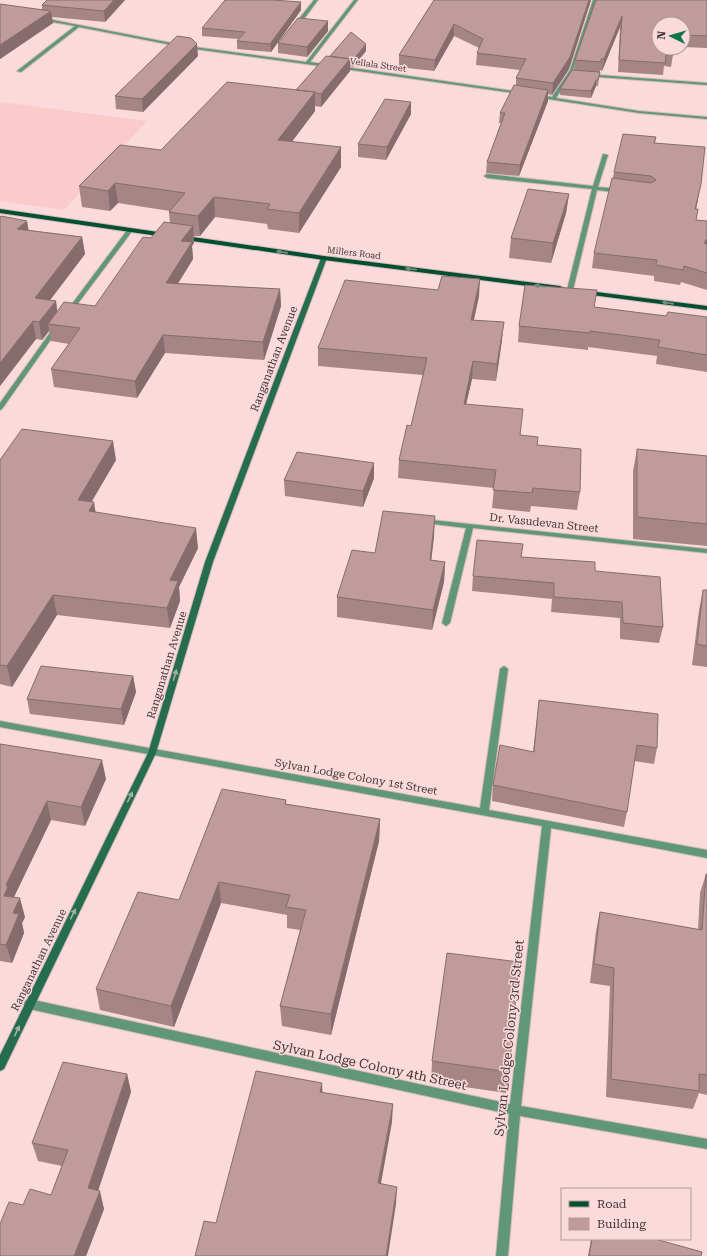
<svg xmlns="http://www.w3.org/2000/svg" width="707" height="1256" font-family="'Roboto Serif',serif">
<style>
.built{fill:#fbcacb}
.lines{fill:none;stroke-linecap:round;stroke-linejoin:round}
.street-casing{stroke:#d6b9ba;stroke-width:2}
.secondary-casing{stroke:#d6b9ba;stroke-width:2}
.primary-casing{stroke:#d6b9ba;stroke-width:2}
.street{fill:#60977a;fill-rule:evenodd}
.secondary{fill:#266d4d;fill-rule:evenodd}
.primary{fill:#024e31;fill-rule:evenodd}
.wall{fill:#a58586}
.shaded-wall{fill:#866c6d}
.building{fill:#c09b9c;stroke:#866c6d}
.oneway{fill:#728d7e}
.oneway2{fill:#a5aea2}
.labels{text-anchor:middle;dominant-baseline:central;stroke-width:3;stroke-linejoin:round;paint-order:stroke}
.far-street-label{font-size:9px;fill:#453636;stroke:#fadadb}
.street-label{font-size:11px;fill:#453636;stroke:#fadadb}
.near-street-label{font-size:13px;fill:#453636;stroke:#fadadb}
</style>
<rect width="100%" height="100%" fill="#fadadb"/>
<!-- built -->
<path class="built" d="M0,102L147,121L64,210L0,201Z"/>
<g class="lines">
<!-- street casing -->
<g class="street-casing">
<path id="street" d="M314,0H318L298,27H294V25Z
M354,0H358L310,62L330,65V66L328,67L187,48L79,27L21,72L17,71L75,26L41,20V19L43,18L187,46L306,62Z
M593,0H597L572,73L707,83V85L571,75L556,98L639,111L707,117V119L639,113L535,97V96L537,95L552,97L570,70Z
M339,66L520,92L522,93L520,94L337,68V66Z
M603,154L608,155L598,187L620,189L623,191L620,193L597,190L573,290L570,292L568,291L567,290L592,189L487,178L484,176L487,174L593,186Z
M128,229L133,230L70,314H66V312Z
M56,326L59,328L2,409L0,410V403L54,327Z
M422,519L707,549V553L473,528L450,623L446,626L442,623L466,528L425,523H422L421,521Z
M504,666L508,669L489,810L707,850V858L551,828L521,1106L707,1139V1149L520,1116L508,1256H496L509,1114L29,1009L25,1007L24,1004L25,1001L29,999L510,1104L542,826L0,727V721L480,808L500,669Z"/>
</g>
<!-- secondary casing -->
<g class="secondary-casing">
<path id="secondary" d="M324,256L327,258L213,562L156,753L4,1069L0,1071V1055L148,753L205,562L321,258Z"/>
</g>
<!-- primary casing -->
<g class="primary-casing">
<path id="primary" d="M0,209L324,256L560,286L564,288L560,290L324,260L0,213Z
M581,290L707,306V310L584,294L580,292Z"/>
</g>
<!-- street -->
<use href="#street" class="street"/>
<!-- secondary -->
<use href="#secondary" class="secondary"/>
<!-- primary -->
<use href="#primary" class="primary"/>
</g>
<!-- wall -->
<path class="wall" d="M125,0L105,22L52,17L53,23L0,59V4L42,10V5Z
M434,0H591L569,69L552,95L548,94V101L519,176L486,173L487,162L501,123H499L500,113L516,86V78L520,70L476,65L477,53L479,48L454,36L434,71L399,67V55Z
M596,0H707V48L683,47V24H659L673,55L671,67L664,66L663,75L618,72L620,27L602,71L600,70L598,86H596L591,98L560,95V89L574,70L575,60Z
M301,2V10L271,52L237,49V41L238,39L202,36V28Z
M328,21V31L307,57L278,53V43Z
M366,44V51L353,67L350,66V71L321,107L315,106V111L292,141L341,167L299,233L268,229L267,224L215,217L200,236H194V243L192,246L193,259L178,283L280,289L281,306L264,360L165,353L137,398L54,387L51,369L69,344L51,341L49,331L42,340L36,339L0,386L28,230L82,237L85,254L50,300L56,301L57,311L95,306L151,238L170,223L169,212L170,211L118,203L110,211L82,207L79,186L296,90L330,56Z
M198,56L143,112L116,109L115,96Z
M411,102V114L386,160L358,157V144Z
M656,137L655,143L698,199L696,209V220L707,221V290L681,282L680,285L654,281V276L592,268L594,253L613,178L614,172Z
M569,194L566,213L551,263L509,258L511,238Z
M479,296L474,320L502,340L496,381L472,379L466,404L537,445L580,492L577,510L531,506L530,512L492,508L494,488L398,478L399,460L411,426L423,375L318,366V348Z
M595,307L666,316L707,317V372L656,364L657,356L588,347V350L518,342L519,326Z
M637,449L707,456V546L633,539V471Z
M0,460H116L91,502L96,513L198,548L179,587L180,601L170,628L57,615L12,687L0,684Z
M374,463V478L363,507L285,496L284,480Z
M434,536L431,560L445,562L444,582L432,630L337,617V597L375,553Z
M521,557L595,571L663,627L659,643L620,639V618L551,612L552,599L472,591L473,576Z
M703,590H707V667L692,665L699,610Z
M133,676L136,692L124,725L30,714L27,699Z
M539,700L657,748L654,764L634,761L627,812L624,827L492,801L493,785L533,752Z
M0,744L106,779L85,826L51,820L14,897L25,917L22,923L24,933L12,963L0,961Z
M286,800V804L380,819L379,841L331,1035L282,1026L280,1006L300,930L287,928V915L221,903L174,1027L100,1010L96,989L179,900Z
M706,874H707V1095L699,1093L693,1109L606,1097L610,986L590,983L596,931L600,912L698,930L700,893Z
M432,1061L509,1072L506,1093L431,1082Z
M127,1074L131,1092L98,1190L104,1209L86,1256H0L23,1205L51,1195L62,1166L38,1161L32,1143Z
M591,1239H655L701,1256H588Z"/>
<!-- shaded-wall -->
<path class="shaded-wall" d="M114,0H125L105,22L104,11Z
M589,0H591L569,69L552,95L553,83Z
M301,2V10L271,52L270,44Z
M51,11L53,23L0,59V45Z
M622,16L620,27L602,71L604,59Z
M328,21V31L307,57V47Z
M454,24V36L434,71L435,60Z
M197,44L198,56L143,112L142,99Z
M366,44V51L353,67V60Z
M350,59V71L321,107V94Z
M596,80V86L591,98V91Z
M548,90V101L519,176L520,165Z
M315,92V111L279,159L278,140Z
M411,102V114L386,160L387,147Z
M341,147V167L299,233V213Z
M115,183L118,203L110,211L108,191Z
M701,184L693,224L695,209Z
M569,194L566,213L551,263L553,243Z
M214,197L215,217L200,236L198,216Z
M27,221L30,238L17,229Z
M193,226L194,243L192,246L193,259L168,300L166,283L181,241Z
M82,237L85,254L38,316L35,298Z
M706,240H707V255L704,243Z
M480,279L479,296L470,337L471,320Z
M280,289L281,306L264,360L263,342Z
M56,301L58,318L48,324L49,331L42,340L39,322Z
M33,321L36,339L0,386V363Z
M504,322L502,340L496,381L497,364Z
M163,335L165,353L137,398L135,381Z
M473,361L472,379L462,422L464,404Z
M113,441L116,460L81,520L78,500Z
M374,463V478L363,507V491Z
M94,502L97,522L89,511Z
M435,516L434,536L429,580L430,560Z
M196,528L198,548L179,587L180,601L170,628L167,608L170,580Z
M445,562L444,582L432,630L433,610Z
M53,595L57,615L12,687L7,666Z
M133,676L136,692L124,725L121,709Z
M102,760L106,779L85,826L81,807Z
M47,801L51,820L12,901L4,896L6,885Z
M380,819L379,841L331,1035V1014Z
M219,882L221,903L174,1027L171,1006Z
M20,898L25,917L22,923L24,933L12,963L6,945L13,913Z
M127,1074L131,1092L93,1206L88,1188Z
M322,1083L323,1101L320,1092Z
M393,1104L392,1122L378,1200V1183Z
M397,1187L396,1204L388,1256H386Z
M100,1191L104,1209L86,1256H74Z"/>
<!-- building -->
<path class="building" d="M47,0H114L104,11L42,5Z
M225,0H272L301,2L270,44L237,41L245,32L202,28Z
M434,0H589L570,57L553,83L516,78L526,59L477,53L483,39L454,24L435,60L399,55Z
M596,0H707V36L683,35V24H659V48H673V55H666L665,63L619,60L622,16L604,59H601V62L575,60Z
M0,4L51,11L0,45Z
M298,18L328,21L307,47L278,43Z
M351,32L366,44L353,60H350V59L330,56Z
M177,36L191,38L197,44L142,99L115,96Z
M326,56L350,59L321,94L315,93V92L296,90Z
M572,70L600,72L598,80H596L591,91L560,89Z
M227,82L315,92L278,140L341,147L299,213L267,209L270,204L214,197L198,216L169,212L185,193L115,183L108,191L79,186L120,145L161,150Z
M514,85L548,90L520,165L487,162L505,113H500Z
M385,99L411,102L387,147L358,144Z
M623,134L656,137L654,143L705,147L701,184L695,209H698L696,220L707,221V240H706L704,243L707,244V273L684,266L683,270L656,265L657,260L594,253L612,178L651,183L656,180L651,176L614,172Z
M528,189L569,194L553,243L511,238Z
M1,216L27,221L17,229L82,237L35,298L56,301L39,322L33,321L0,363V217Z
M164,222L193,226L181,241L192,242L166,283L280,289L263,342L163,335L135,381L51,369L80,328L48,324L64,302L95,306L143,237L151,238Z
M442,276L480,279L471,320L504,322L497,364L473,361L464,404L523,409L520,435L538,437L537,445L581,449L580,492L533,488L532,493L493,490L496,470L399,460L407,425L411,426L427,358L318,348L345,280L438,290Z
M525,285L597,290L594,307L666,316L668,312L707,317V355L658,347L660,340L590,331V333L519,326Z
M22,429L113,441L78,500L94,502L89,511L196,528L170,580L178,581L167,608L53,595L7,666L0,665V460Z
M637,449L707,456V524L637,517Z
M297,452L374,463L363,491L284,480Z
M383,511L435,516L430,560L445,562L433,610L337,597L352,550L375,553Z
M477,540L523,544L521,557L595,562V571L660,577L663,627L623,623L622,602L554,597V583L473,576Z
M703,590H707V646L697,644Z
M41,666L133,676L121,709L27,699Z
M539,700L658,714L657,748L637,745L627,812L493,785L500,745L534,752Z
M0,744L102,760L81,807L47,801L6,885L8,886L4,896L20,898L13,913L19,914L6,945L0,944Z
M222,789L286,800L285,804L380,819L331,1014L280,1006L306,910L286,907L290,895L219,882L171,1006L96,989L138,892L179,900Z
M706,874H707V1075L699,1074V1091L611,1079L614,968L594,964L600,912L702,930Z
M447,953L519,962L509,1072L432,1061Z
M63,1062L127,1074L88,1188L100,1191L74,1256H0V1224L9,1202L23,1205L30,1189L51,1195L68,1150L32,1143Z
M256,1071L322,1083L320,1092L393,1104L378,1183L397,1187L386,1256H195L204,1221L216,1223Z
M592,1239H655L702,1252L701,1256H589Z"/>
<!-- one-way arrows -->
<defs><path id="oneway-solid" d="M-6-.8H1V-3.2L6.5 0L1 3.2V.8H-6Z"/></defs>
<g class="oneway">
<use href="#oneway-solid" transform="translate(282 252) rotate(-172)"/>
<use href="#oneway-solid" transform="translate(411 269) rotate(-173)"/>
<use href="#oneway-solid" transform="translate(540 286) rotate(-172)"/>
<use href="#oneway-solid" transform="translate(668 303) rotate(-172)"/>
</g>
<g class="oneway2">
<use href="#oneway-solid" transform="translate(175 675) rotate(-73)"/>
<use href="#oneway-solid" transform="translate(130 797) rotate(-64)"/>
<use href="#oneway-solid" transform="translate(73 914) rotate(-64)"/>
<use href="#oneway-solid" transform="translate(17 1031) rotate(-65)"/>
</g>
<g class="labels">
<!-- far-street labels -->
<g class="far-street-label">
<text transform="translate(378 65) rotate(8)">Vellala Street</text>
<text transform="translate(354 253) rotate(7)">Millers Road</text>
</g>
<!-- street labels -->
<g class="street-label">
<text transform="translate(274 359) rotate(-69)">Ranganathan Avenue</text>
<text transform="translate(544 523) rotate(6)">Dr. Vasudevan Street</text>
<text transform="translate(167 665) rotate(-73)">Ranganathan Avenue</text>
<text transform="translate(356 777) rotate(10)">Sylvan Lodge Colony 1st Street</text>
<text transform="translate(39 960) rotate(-64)">Ranganathan Avenue</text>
</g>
<!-- near-street labels -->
<g class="near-street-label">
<text transform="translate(509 1038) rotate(-84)">Sylvan Lodge Colony 3rd Street</text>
<text transform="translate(370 1065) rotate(12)">Sylvan Lodge Colony 4th Street</text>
</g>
</g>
<!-- legend -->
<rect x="561" y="1188" width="130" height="52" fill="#fadadb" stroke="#b29899"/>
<rect x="569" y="1201" width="20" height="6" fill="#024e31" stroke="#b29899"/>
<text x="597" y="1208" font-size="12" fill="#453636">Road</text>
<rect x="569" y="1218" width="20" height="12" fill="#c09b9c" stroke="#b29899"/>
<text x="597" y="1228" font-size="12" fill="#453636">Building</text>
<!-- north arrow -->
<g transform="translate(671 36) rotate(275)"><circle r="19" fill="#fadadb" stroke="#b29899"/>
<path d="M0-3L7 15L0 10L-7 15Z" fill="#11764e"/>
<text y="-6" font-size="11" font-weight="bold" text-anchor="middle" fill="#453636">N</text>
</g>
</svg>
